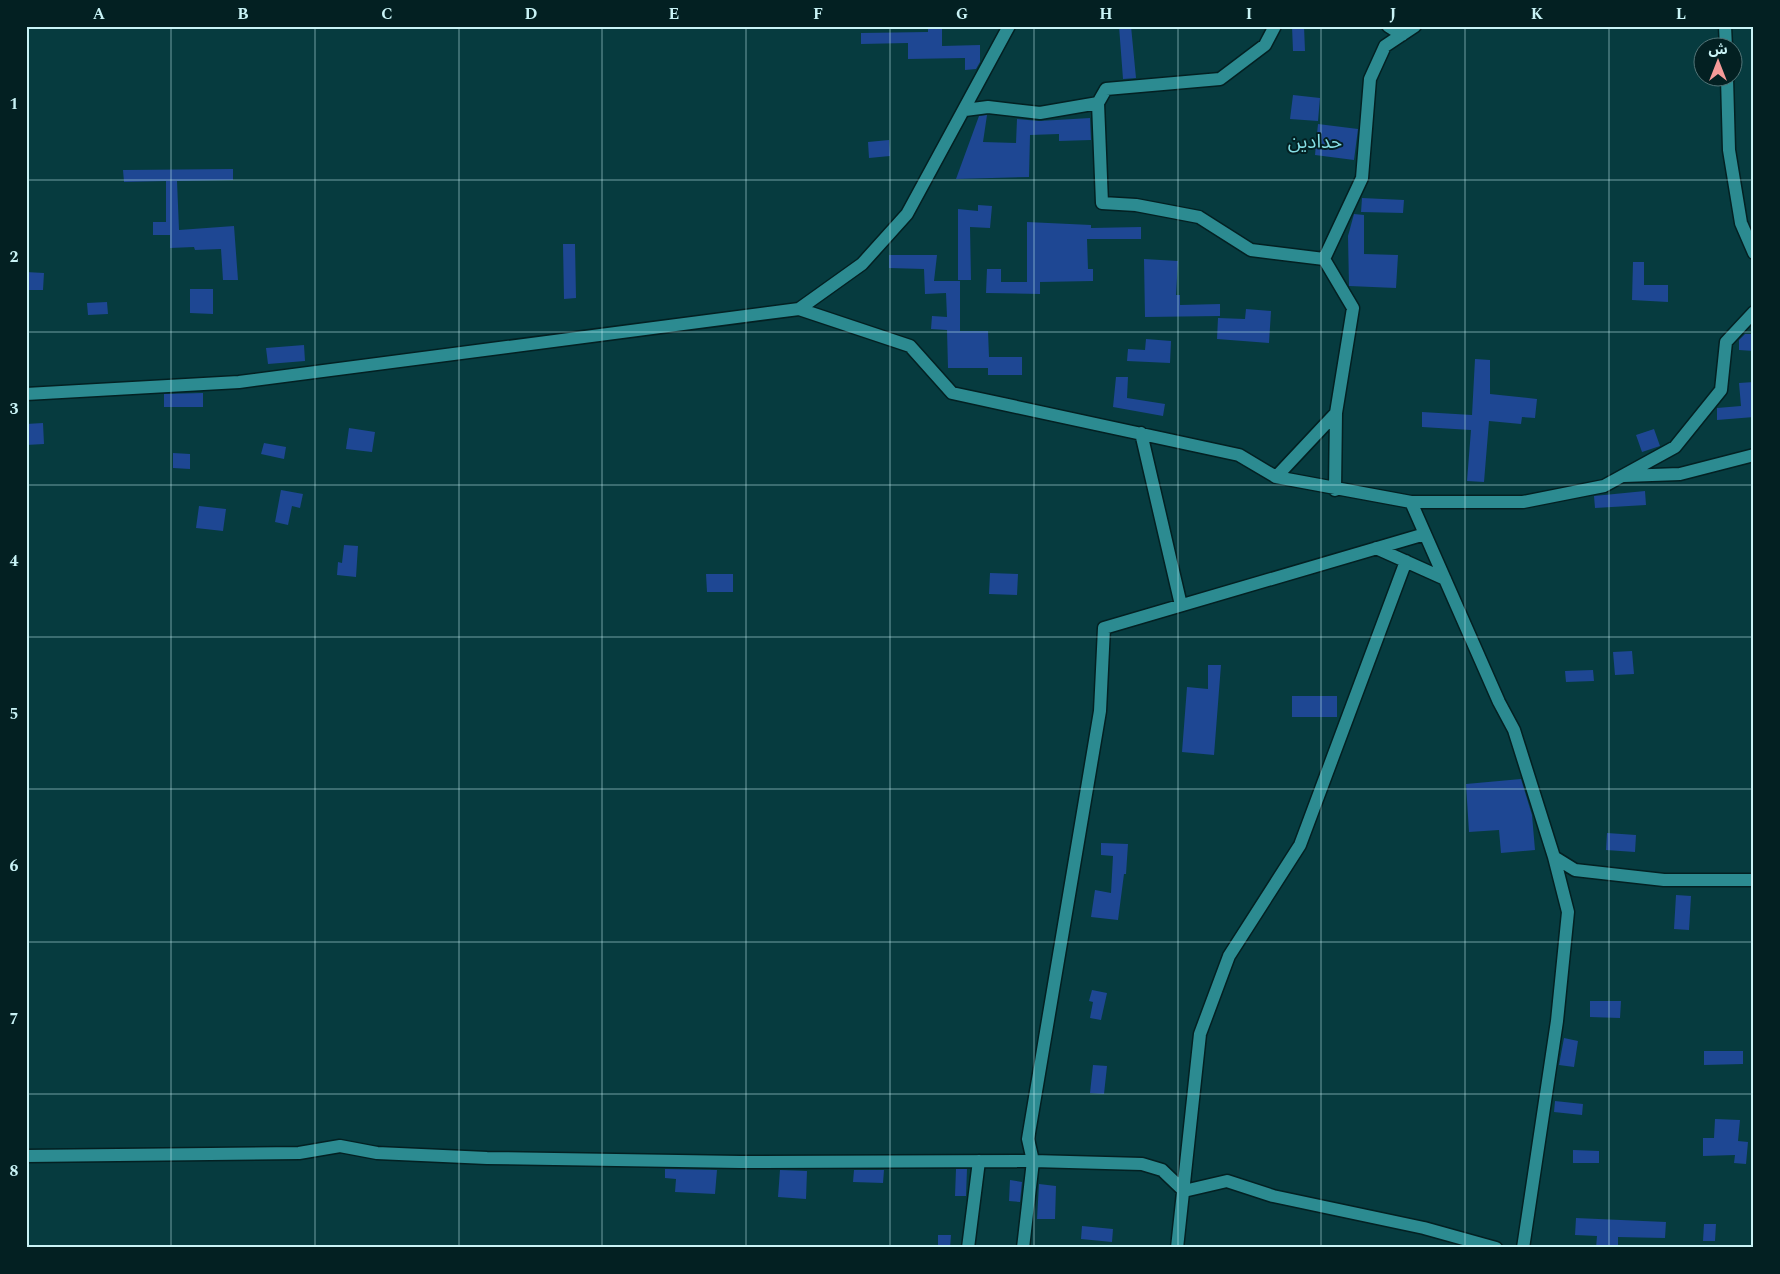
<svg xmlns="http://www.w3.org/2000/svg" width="1780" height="1274" font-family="Spectral,'Noto Sans Arabic',serif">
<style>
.building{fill:#1e4793}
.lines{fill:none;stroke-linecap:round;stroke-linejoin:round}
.minor-casing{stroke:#032022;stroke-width:15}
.minor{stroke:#2c8b91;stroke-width:12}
.grid{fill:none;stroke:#c9f3f6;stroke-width:1;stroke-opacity:0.55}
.labels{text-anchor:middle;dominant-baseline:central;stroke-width:4;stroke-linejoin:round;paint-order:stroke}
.quarter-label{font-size:19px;fill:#86dfe5;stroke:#032022}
.neatline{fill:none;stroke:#c9f3f6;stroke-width:2}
.grid-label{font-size:16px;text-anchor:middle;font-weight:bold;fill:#c9f3f6}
</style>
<rect width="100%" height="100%" fill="#063b3f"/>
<!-- building -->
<path class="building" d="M1119,26H1131L1136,78L1123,79Z
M1292,26H1304L1305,51H1293Z
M928,28H942V46L980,45V62L976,69L965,70V58L908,59V43L861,44V33L928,32Z
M1293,95L1320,98L1318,121L1290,119Z
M987,115L983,142L1016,143L1017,119L1039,121L1090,118L1091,140L1059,141V134L1030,135L1029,177L956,179L979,116Z
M1318,124L1358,129L1354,160L1315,155Z
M889,140L890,156L869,158L868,142Z
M233,169V180L177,181L179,230L234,226L238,280H223L221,249L195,250L194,247L170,248V235H153V222H166V181L124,182L123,170Z
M1362,198L1404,200L1403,213L1361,212Z
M978,205L992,206L990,228L970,227L971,280H958V209L978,211Z
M1354,214L1364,215V254L1398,255L1396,288L1349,286L1348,236Z
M1027,222L1091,225V228L1141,227V239H1087L1088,269H1093V281L1040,282V294L986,293L987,269H1001V282H1027Z
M563,244H575L576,298L564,299Z
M889,255H937L934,281H960V331H988L989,357H1022V375H988V368H948L947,330L931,329L932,316L947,317L946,293L925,294L924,269L889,268Z
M1144,259L1178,261L1176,295H1180V305L1220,304V316L1145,317Z
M1633,262H1644V285H1668V302L1632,300Z
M26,272L44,273L43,290H26Z
M190,289H213V314L190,313Z
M107,302L108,314L88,315L87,303Z
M1246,309L1271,311L1269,343L1217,339L1218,318L1245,319Z
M1745,334H1754V351L1739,350V340Z
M1146,339L1171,341L1170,363L1127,361L1128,349L1145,350Z
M304,345L305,361L268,364L266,348Z
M1475,359L1490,360V394L1537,399L1535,418L1522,417L1521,424L1489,421L1484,482L1467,481L1471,430L1422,427V412L1472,415Z
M1116,377H1128L1127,398L1165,404L1163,416L1113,407Z
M1754,382V417L1717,420V408L1741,406L1739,383Z
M203,393V407H164V394Z
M43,423L44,444L26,445V424Z
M349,428L375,432L372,452L346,449Z
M1654,429L1660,446L1642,452L1636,435Z
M264,443L286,447L284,459L261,454Z
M173,453L190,454V469L173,468Z
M281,490L303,494L300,508L292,506L288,525L275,522Z
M1645,491L1646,505L1595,508L1594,496Z
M199,506L226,509L223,531L196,528Z
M344,545L358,546L356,577L337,575L338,562L342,563Z
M990,573L1018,574L1017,595L989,594Z
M706,574H733V592H707Z
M1632,651L1634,674L1615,675L1613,652Z
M1208,665H1221L1214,755L1182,752L1187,687L1208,689Z
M1593,670L1594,681L1566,682L1565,671Z
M1292,696H1337V717H1292Z
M1521,779L1532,815L1535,850L1501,853L1499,830L1469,832L1466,784Z
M1607,833L1636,835L1635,852L1606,850Z
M1101,843L1128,844L1126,874H1124L1118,920L1091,917L1095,890L1111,893L1113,856L1101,855Z
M1676,895L1691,896L1689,930L1674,929Z
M1092,990L1107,993L1101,1020L1090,1018L1093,1002L1089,1001Z
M1590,1001H1621L1620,1018L1590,1017Z
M1564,1038L1578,1041L1574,1067L1559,1065Z
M1704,1051H1743V1064L1704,1065Z
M1093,1065L1107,1066L1104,1094L1090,1093Z
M1555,1101L1583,1104L1582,1115L1554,1112Z
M1715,1119L1740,1120L1738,1141L1748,1142L1746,1164L1734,1163L1735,1155L1703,1156V1138H1714Z
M1573,1150L1599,1151V1163H1573Z
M665,1169L717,1170L715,1194L675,1192L676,1179L665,1178Z
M956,1169H967L966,1196H955Z
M780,1170L807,1171L806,1199L778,1197Z
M854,1170H884L883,1183L853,1182Z
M1010,1180L1022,1182L1020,1202L1009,1201Z
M1039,1184L1056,1186L1055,1219H1037Z
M1576,1218L1666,1222L1665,1238L1618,1237V1248H1596L1597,1236L1575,1235Z
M1704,1224H1716L1715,1241H1703Z
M1082,1226L1113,1229L1112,1242L1081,1239Z
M938,1235H951L950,1248H938Z"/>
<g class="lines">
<!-- minor casing -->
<g class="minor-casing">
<path id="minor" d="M1275,26L1265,45L1220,79L1106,89L1098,103L1102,203L1136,205L1199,217L1251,250L1324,259
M1388,26L1402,35
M1725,26L1726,48
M1727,78L1729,150L1741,223L1754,253
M965,110L988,107L1040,113L1098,103
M799,309L910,346L952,393L1239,455L1276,477L1411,502H1523L1604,486L1675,447L1721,390L1726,342L1754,312
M26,394L239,382L799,309L862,264L907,214L1009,26
M1141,433L1181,605
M1624,476L1680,474L1754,455
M1276,477L1336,413
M1335,490L1336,413L1353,308L1324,259L1362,178L1370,79L1385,46L1415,26
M1411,502L1499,702L1514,730L1554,857L1568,912L1557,1021L1523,1248
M1376,548L1445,579
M1554,857L1575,870L1664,880H1754
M26,1156L299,1153L340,1146L377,1153L487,1158L740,1162L1033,1161L1142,1164L1162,1170L1184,1191
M1184,1191L1227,1181L1273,1196L1424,1228L1496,1248
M968,1248L979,1161
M1023,1248L1033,1161L1028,1139L1100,711L1104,628L1425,534
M1177,1248L1200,1034L1229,956L1300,845L1406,561"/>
</g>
<!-- minor -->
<use href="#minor" class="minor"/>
</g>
<!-- grid -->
<path class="grid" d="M171,26V1248M315,26V1248M459,26V1248M602,26V1248M746,26V1248M890,26V1248M1034,26V1248M1178,26V1248M1321,26V1248M1465,26V1248M1609,26V1248M26,180H1754M26,332H1754M26,485H1754M26,637H1754M26,789H1754M26,942H1754M26,1094H1754"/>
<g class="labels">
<!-- quarter labels -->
<g class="quarter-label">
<text x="1315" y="142">حدادين</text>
</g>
</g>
<!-- border -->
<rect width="1780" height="1274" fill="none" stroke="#032022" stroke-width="55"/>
<!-- north arrow -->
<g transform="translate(1718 62)"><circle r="24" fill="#032022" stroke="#527477"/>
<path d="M0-4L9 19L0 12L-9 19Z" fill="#f59b99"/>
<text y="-8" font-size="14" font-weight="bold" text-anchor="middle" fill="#c9f3f6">ش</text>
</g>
<rect x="28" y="28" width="1724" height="1218" class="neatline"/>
<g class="grid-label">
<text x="99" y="19">A</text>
<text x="243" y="19">B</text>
<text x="387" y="19">C</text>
<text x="531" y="19">D</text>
<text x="674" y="19">E</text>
<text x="818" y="19">F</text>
<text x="962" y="19">G</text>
<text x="1106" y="19">H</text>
<text x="1249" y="19">I</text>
<text x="1393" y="19">J</text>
<text x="1537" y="19">K</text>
<text x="1681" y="19">L</text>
<text x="14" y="109">1</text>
<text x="14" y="262">2</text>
<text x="14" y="414">3</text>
<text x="14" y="566">4</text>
<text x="14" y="719">5</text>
<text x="14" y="871">6</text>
<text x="14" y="1024">7</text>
<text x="14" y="1176">8</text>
</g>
</svg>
